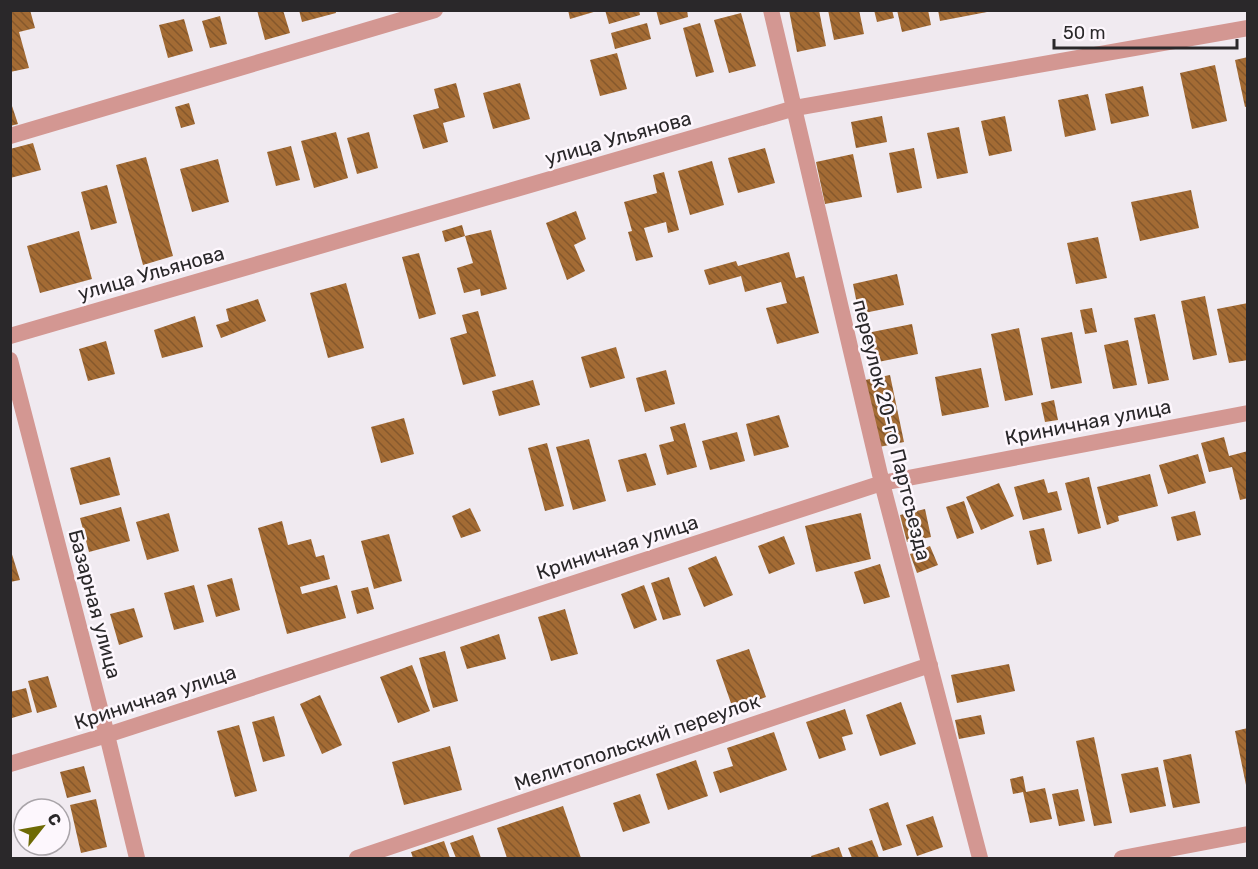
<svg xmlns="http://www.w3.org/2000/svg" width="1258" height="869" font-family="Rubik,sans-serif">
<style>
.building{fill:url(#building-back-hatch)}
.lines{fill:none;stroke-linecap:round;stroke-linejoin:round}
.minor{stroke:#d39792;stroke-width:16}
.labels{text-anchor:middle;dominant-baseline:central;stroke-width:5;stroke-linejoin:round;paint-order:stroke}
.street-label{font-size:20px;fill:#2a282a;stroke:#fdf7fd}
</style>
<defs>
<pattern id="building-back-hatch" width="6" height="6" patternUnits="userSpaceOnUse" patternTransform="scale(1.5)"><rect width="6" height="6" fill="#a36b34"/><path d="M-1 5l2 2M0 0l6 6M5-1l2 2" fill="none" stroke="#85582c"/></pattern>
</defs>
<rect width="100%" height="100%" fill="#f0eaf0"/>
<!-- building -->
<path class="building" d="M10,10H30L35,28L19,32L29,68L10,72Z
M257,10H283L290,33L265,40Z
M299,10H335L336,13L302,22Z
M568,10H597V11L570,19Z
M605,10H639L640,15L609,24Z
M656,10H687L688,17L660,25Z
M789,10H819L826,46L797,52Z
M828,10H859L864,34L834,40Z
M874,10H892L894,18L877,22Z
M897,10H928L931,25L902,32Z
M938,10H987V12L940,21Z
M741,13L756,66L729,73L714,20Z
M220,16L227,44L210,48L202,21Z
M184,19L193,51L168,58L159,25Z
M647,23L651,39L615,49L611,33Z
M700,23L714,72L696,77L683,28Z
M617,53L627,89L600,96L590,60Z
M1248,57V106L1245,107L1235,60Z
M1215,65L1227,121L1192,129L1180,73Z
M456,83L465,117L443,123L448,142L423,149L413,115L439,108L434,89Z
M520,83L530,119L493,129L483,93Z
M1143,86L1149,116L1111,124L1105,94Z
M1088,94L1096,130L1065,137L1058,100Z
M10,100L18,124L10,126Z
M189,103L195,124L181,128L175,107Z
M882,116L887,142L856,148L851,122Z
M1005,116L1012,151L989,156L981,121Z
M959,127L968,173L937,179L927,133Z
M336,132L348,178L314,188L301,141Z
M369,132L378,168L357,174L347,138Z
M33,143L41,170L10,178V149Z
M291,146L300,180L276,186L267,152Z
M765,148L775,183L738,193L728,158Z
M914,148L922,188L897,193L889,153Z
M853,154L862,197L825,204L816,162Z
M146,157L173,256L143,265L116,165Z
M218,159L229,202L192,212L180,169Z
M712,161L724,205L690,215L678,171Z
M664,172L679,230L668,233L666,222L644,228L653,257L636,261L628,232L632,231L624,202L657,193L653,175Z
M107,185L117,223L91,230L81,192Z
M1191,190L1199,228L1140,241L1131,202Z
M576,211L586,239L574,245L585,271L567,280L546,223Z
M462,225L465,236L445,242L442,231Z
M491,230L507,289L481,296L480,289L464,293L457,268L473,263L465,236Z
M79,231L92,279L40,293L27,246Z
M1098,237L1107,278L1076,284L1067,243Z
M789,252L796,278L804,276L819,333L777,344L766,308L787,303L781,282L745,292L741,276L709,285L704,270L736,261L738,266Z
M419,253L436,314L419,319L402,257Z
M897,274L904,305L859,314L853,284Z
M346,283L364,348L328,358L310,293Z
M1205,296L1217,355L1193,360L1181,301Z
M258,299L266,321L221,338L216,325L229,321L226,309Z
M1248,303V360L1229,363L1217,309Z
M1092,308L1097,332L1085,334L1080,310Z
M478,311L496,376L463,385L450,338L467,333L462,315Z
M1155,314L1169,380L1148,384L1134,318Z
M195,316L203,347L162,358L154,330Z
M912,324L918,354L873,363L867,333Z
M1019,328L1033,395L1005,401L991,334Z
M1072,332L1082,383L1051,389L1041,338Z
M1128,340L1137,385L1113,389L1104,345Z
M106,341L115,374L88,381L79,349Z
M616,347L625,378L590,388L581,357Z
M981,368L989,407L942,416L935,377Z
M666,370L675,404L645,412L636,378Z
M890,375L904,442L879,447L865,380Z
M533,380L540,405L499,416L492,391Z
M1054,400L1058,420L1045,422L1041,403Z
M779,415L789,447L754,456L746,424Z
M404,418L414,454L381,463L371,427Z
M685,423L697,467L667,475L659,445L674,441L670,427Z
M737,432L745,461L710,470L702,441Z
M1224,437L1229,456L1248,451V498L1240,500L1232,467L1209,472L1201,443Z
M589,439L606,501L573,510L556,447Z
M547,443L564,506L545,511L528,448Z
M646,453L656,485L627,492L618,460Z
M1198,454L1206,483L1168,494L1159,465Z
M110,457L120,495L80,505L70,468Z
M1150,474L1158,506L1118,516L1119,521L1107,525L1097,487Z
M1089,477L1101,528L1078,534L1065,483Z
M1044,479L1048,493L1057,491L1062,510L1023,520L1014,487Z
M999,483L1014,516L981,530L966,497Z
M964,501L974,533L957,539L946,507Z
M121,507L130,541L89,552L80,518Z
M470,508L481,531L461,538L452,516Z
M925,509L931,537L907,542L900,515Z
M1195,511L1201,535L1177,541L1171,517Z
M169,513L179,551L147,560L136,522Z
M861,513L871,559L816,572L805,526Z
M282,521L288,545L311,539L316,557L324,555L330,579L300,587L302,594L337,585L346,618L287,634L258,528Z
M1044,528L1052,561L1037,565L1029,531Z
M389,534L402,581L374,589L361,541Z
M784,536L795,564L769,574L758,546Z
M930,546L938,565L917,573L910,554Z
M10,548L20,580L10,582Z
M716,556L733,595L704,607L688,568Z
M880,564L890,597L864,604L854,572Z
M669,577L681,615L663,620L651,583Z
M232,578L240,610L216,617L207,585Z
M194,585L204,622L174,630L164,593Z
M644,585L657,620L634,629L621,594Z
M368,587L374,609L357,614L351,591Z
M134,608L143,637L119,645L110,614Z
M565,609L578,654L551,661L538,617Z
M499,634L506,659L467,669L460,647Z
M749,649L766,697L733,709L716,660Z
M445,651L458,701L433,708L419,658Z
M1009,664L1015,691L957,703L951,675Z
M412,665L430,711L398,723L380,677Z
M48,676L57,707L37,713L28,681Z
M26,688L32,712L12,718L10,710V692Z
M320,695L342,745L322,754L300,704Z
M901,702L916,744L880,756L866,715Z
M845,709L853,734L842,737L846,750L819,759L806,722Z
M981,715L985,734L959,739L955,720Z
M274,716L285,756L263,762L252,722Z
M239,725L257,791L235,797L217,731Z
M1248,728V785H1246L1235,731Z
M774,732L787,770L720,793L713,772L733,766L727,748Z
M1094,737L1112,823L1094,826L1076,741Z
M450,746L462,790L404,805L392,762Z
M1191,754L1200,803L1173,808L1163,760Z
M696,760L708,796L668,810L656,774Z
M84,766L91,792L67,798L60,772Z
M1158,767L1166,806L1130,813L1121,774Z
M1023,776L1026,792L1045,788L1052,819L1030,823L1023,792L1013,794L1010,779Z
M1078,789L1085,821L1059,826L1052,794Z
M640,794L650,823L623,832L613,803Z
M96,799L107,847L81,853L70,805Z
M888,802L902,845L883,851L869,809Z
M563,806L581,858H507L497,828Z
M933,816L943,847L917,856L906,825Z
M473,835L481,858H456L450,843Z
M872,840L879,858H852L848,848Z
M444,841L450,858H413L411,852Z
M839,847L843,858H812L811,856Z"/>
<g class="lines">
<!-- minor -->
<path class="minor" d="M771,10L882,483L980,858
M10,136L435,10
M10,336L795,108L1248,28
M10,360L107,735L137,858
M10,764L107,735L882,483L1248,413
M357,858L930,665
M1122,858L1248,834"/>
</g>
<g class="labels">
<!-- street labels -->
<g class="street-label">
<text transform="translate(618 138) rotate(-16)">улица Ульянова</text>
<text transform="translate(151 273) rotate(-16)">улица Ульянова</text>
<text transform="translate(1088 422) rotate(-11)">Криничная улица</text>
<text transform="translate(892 430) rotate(76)">переулок 20-го Партсъезда</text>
<text transform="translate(617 547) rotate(-18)">Криничная улица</text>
<text transform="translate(95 604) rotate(75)">Базарная улица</text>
<text transform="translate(155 697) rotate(-18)">Криничная улица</text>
<text transform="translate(637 742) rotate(-19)">Мелитопольский переулок</text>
</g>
</g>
<!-- border -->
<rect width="1258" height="869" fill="none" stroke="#2a282a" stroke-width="24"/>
<!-- north arrow -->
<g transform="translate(42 827) rotate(59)"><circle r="28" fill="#fdf7fd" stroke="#a9a4a9" stroke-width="1.5"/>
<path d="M0-4.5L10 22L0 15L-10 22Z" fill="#6e6a05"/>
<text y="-9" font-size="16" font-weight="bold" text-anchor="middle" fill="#2a282a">С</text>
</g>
<!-- scale -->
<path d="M1054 39v9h183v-9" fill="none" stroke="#2a282a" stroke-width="3"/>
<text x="1063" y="39" font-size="18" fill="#2a282a" stroke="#fdf7fd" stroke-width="4.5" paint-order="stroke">50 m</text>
</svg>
